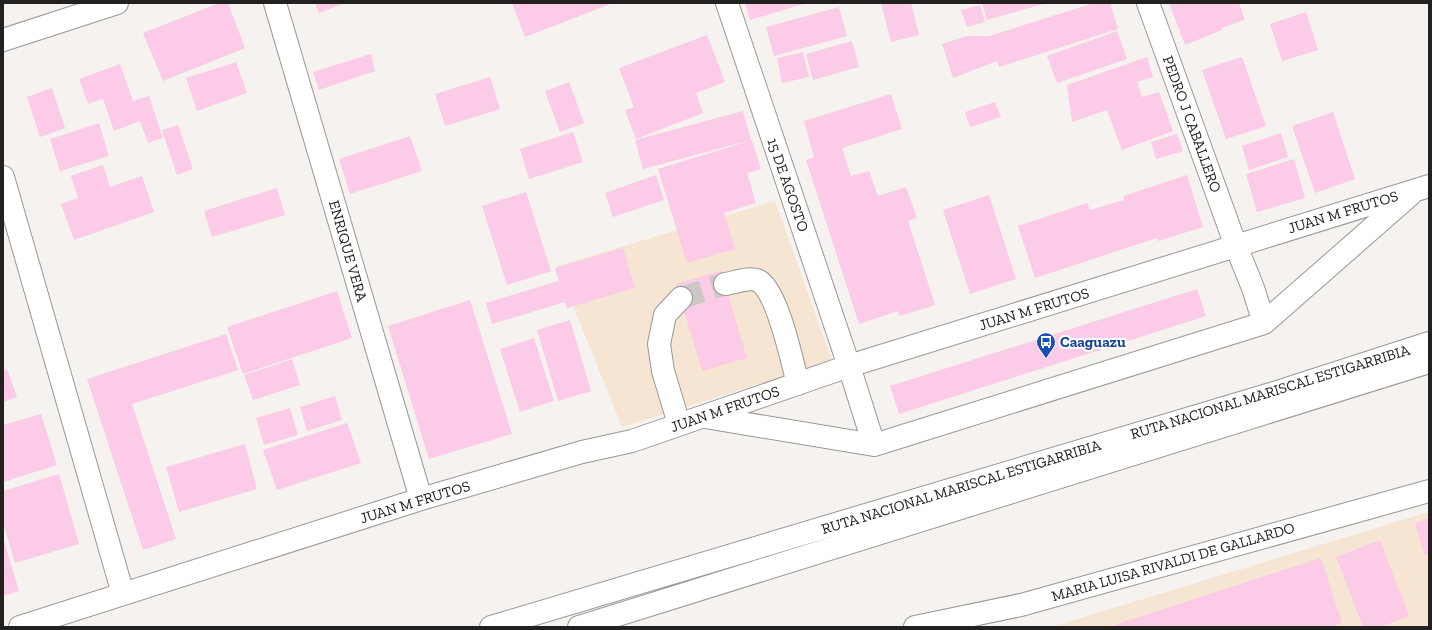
<svg xmlns="http://www.w3.org/2000/svg" width="1432" height="630" font-family="'Zilla Slab',serif">
<style>
.commercial{fill:#f7e5d4}
.building{fill:#fbcbe7}
.lines{fill:none;stroke-linecap:round;stroke-linejoin:round}
.minor-tunnel{stroke:#cbc8c6;stroke-width:22;stroke-dasharray:22 11;stroke-linecap:butt}
.minor-casing{stroke:#9a9795;stroke-width:24}
.highway-casing{stroke:#9a9795;stroke-width:24}
.minor{stroke:#fff;stroke-width:22}
.highway{stroke:#fff;stroke-width:22}
.labels{text-anchor:middle;dominant-baseline:central;stroke-width:4;stroke-linejoin:round;paint-order:stroke}
.street-label{font-size:15px;fill:#222120;stroke:#fff}
.transit-label{font-size:15px;font-weight:bold;fill:#164399;stroke:#fff;text-anchor:start}
</style>
<rect width="100%" height="100%" fill="#f5f2ef"/>
<!-- commercial -->
<path class="commercial" d="M775,201L832,361L622,427L557,266Z
M1429,512V627H1051Z"/>
<!-- building -->
<path class="building" d="M219,3H228L245,48L163,81L143,33Z
M315,3H345L319,13Z
M512,3H613L525,37Z
M745,3H807L750,20Z
M881,3H911L919,35L891,42Z
M982,3H1047L987,20Z
M1094,3H1110L1118,29L999,67L997,61L953,78L942,44L967,36H989Z
M1169,3H1239L1245,20L1221,28L1222,30L1185,45Z
M980,5L985,22L967,27L961,10Z
M839,7L847,36L774,56L766,27Z
M1306,12L1318,50L1282,61L1270,24Z
M1117,31L1127,59L1057,83L1047,56Z
M707,35L725,82L696,93L703,113L636,139L625,110L634,107L619,68Z
M852,41L859,67L813,80L806,54Z
M803,52L809,77L782,83L777,58Z
M371,54L375,71L319,90L313,72Z
M1147,57L1153,77L1137,82L1142,97L1159,92L1173,131L1122,150L1107,110L1072,122L1067,85Z
M1242,57L1266,126L1226,139L1202,70Z
M236,62L247,93L197,111L186,78Z
M120,64L133,101L149,96L163,138L148,143L140,121L114,131L103,99L88,104L79,79Z
M490,77L500,109L445,126L435,94Z
M569,82L584,123L560,132L545,91Z
M52,88L65,128L40,137L27,97Z
M891,94L902,129L842,148L851,176L869,171L878,196L906,187L917,218L908,221L935,305L900,316L898,311L859,324L806,160L814,157L804,121Z
M995,102L1001,117L970,127L965,112Z
M743,111L751,140L643,169L635,140Z
M1333,112L1355,179L1315,193L1292,126Z
M99,123L109,156L60,171L50,139Z
M178,125L193,169L177,175L162,130Z
M573,132L583,162L529,179L520,149Z
M1281,133L1288,157L1249,170L1242,146Z
M1177,134L1183,151L1156,159L1151,142Z
M410,136L422,171L350,194L339,159Z
M752,140L761,169L747,173L756,203L724,213L735,249L687,263L658,169Z
M1294,159L1305,198L1257,212L1246,174Z
M103,165L110,187L142,176L154,212L74,240L61,204L78,198L71,176Z
M656,175L664,200L613,217L605,193Z
M1187,175L1203,227L1158,241L1157,238L1035,278L1018,226L1087,203L1090,210L1124,200L1123,196Z
M277,188L285,215L212,237L204,211Z
M526,192L551,271L507,285L482,206Z
M989,195L1016,279L970,294L943,210Z
M623,248L635,288L567,308L565,302L492,324L486,303L558,281L561,289L555,268Z
M721,271L747,358L702,371L676,284Z
M1197,289L1206,316L899,414L890,386Z
M337,291L352,338L243,374L227,327Z
M470,300L512,434L429,459L388,326Z
M570,320L591,391L558,401L537,330Z
M226,334L238,370L132,404L176,539L143,550L87,379Z
M534,338L554,401L520,412L500,349Z
M292,359L300,385L253,400L244,375Z
M7,369L17,397L3,402V371Z
M335,396L342,420L307,431L300,407Z
M290,408L298,435L264,445L256,418Z
M41,414L57,465L3,482V425Z
M347,423L361,463L277,490L263,450Z
M245,444L257,489L179,512L166,467Z
M59,474L79,544L15,563L3,523V491Z
M1429,519V553L1424,555L1415,523Z
M3,538L19,591L3,596Z
M1380,540L1409,616L1380,627H1363L1336,557Z
M1321,558L1342,623L1331,627H1108Z"/>
<g class="lines">
<!-- minor-tunnel -->
<path class="minor-tunnel" d="M681,298L725,284"/>
<!-- minor casing -->
<g class="minor-casing">
<path id="minor" d="M275,3L421,499
M727,3L849,366L874,445
M1148,3L1236,246L1253,288L1264,323
M3,40L117,3
M3,177L123,594
M725,284C734,283 750,276 759,281C778,293 792,361 798,384
M705,417L874,445L1264,323L1410,195
M679,424L663,371L659,344L665,315L681,298
M20,627L421,499L582,452L632,441L849,366L1429,186
M915,627L1021,605L1429,491"/>
</g>
<!-- highway casing -->
<g class="highway-casing">
<path id="highway" d="M491,627L1274,393L1429,343
M579,627L1429,362"/>
</g>
<!-- minor -->
<use href="#minor" class="minor"/>
<!-- highway -->
<use href="#highway" class="highway"/>
</g>
<!-- icons -->
<defs>
<g id="bus-pin" transform="scale(1)"><path d="M0 17L-7.5 6A9.5 9.5 0 1 1 7.5 6Z" fill="#1a4fb4" stroke="#fff"/><path d="M-5-6H5V4H4V6H2V4H-2V6H-4V4H-5ZM-3.5-4V0h7V-4ZM-3.5 1.2v1.5H-2V1.2ZM2 1.2v1.5H3.5V1.2Z" fill="#fff"/></g>
</defs>
<g fill-rule="evenodd">
<use href="#bus-pin" x="1046" y="342"/>
</g>
<g class="labels">
<!-- street labels -->
<g class="street-label">
<text transform="translate(1192 124) rotate(70)">PEDRO J CABALLERO</text>
<text transform="translate(788 185) rotate(71)">15 DE AGOSTO</text>
<text transform="translate(1343 212) rotate(-17)">JUAN M FRUTOS</text>
<text transform="translate(348 251) rotate(74)">ENRIQUE VERA</text>
<text transform="translate(1034 309) rotate(-17)">JUAN M FRUTOS</text>
<text transform="translate(1270 392) rotate(-17)">RUTA NACIONAL MARISCAL ESTIGARRIBIA</text>
<text transform="translate(725 409) rotate(-19)">JUAN M FRUTOS</text>
<text transform="translate(961 487) rotate(-17)">RUTA NACIONAL MARISCAL ESTIGARRIBIA</text>
<text transform="translate(415 502) rotate(-17)">JUAN M FRUTOS</text>
<text transform="translate(1173 562) rotate(-16)">MARIA LUISA RIVALDI DE GALLARDO</text>
</g>
<!-- transit labels -->
<g class="transit-label">
<text x="1060" y="342">Caaguazu</text>
</g>
</g>
<!-- border -->
<rect width="1432" height="630" fill="none" stroke="#222120" stroke-width="8"/>
</svg>
